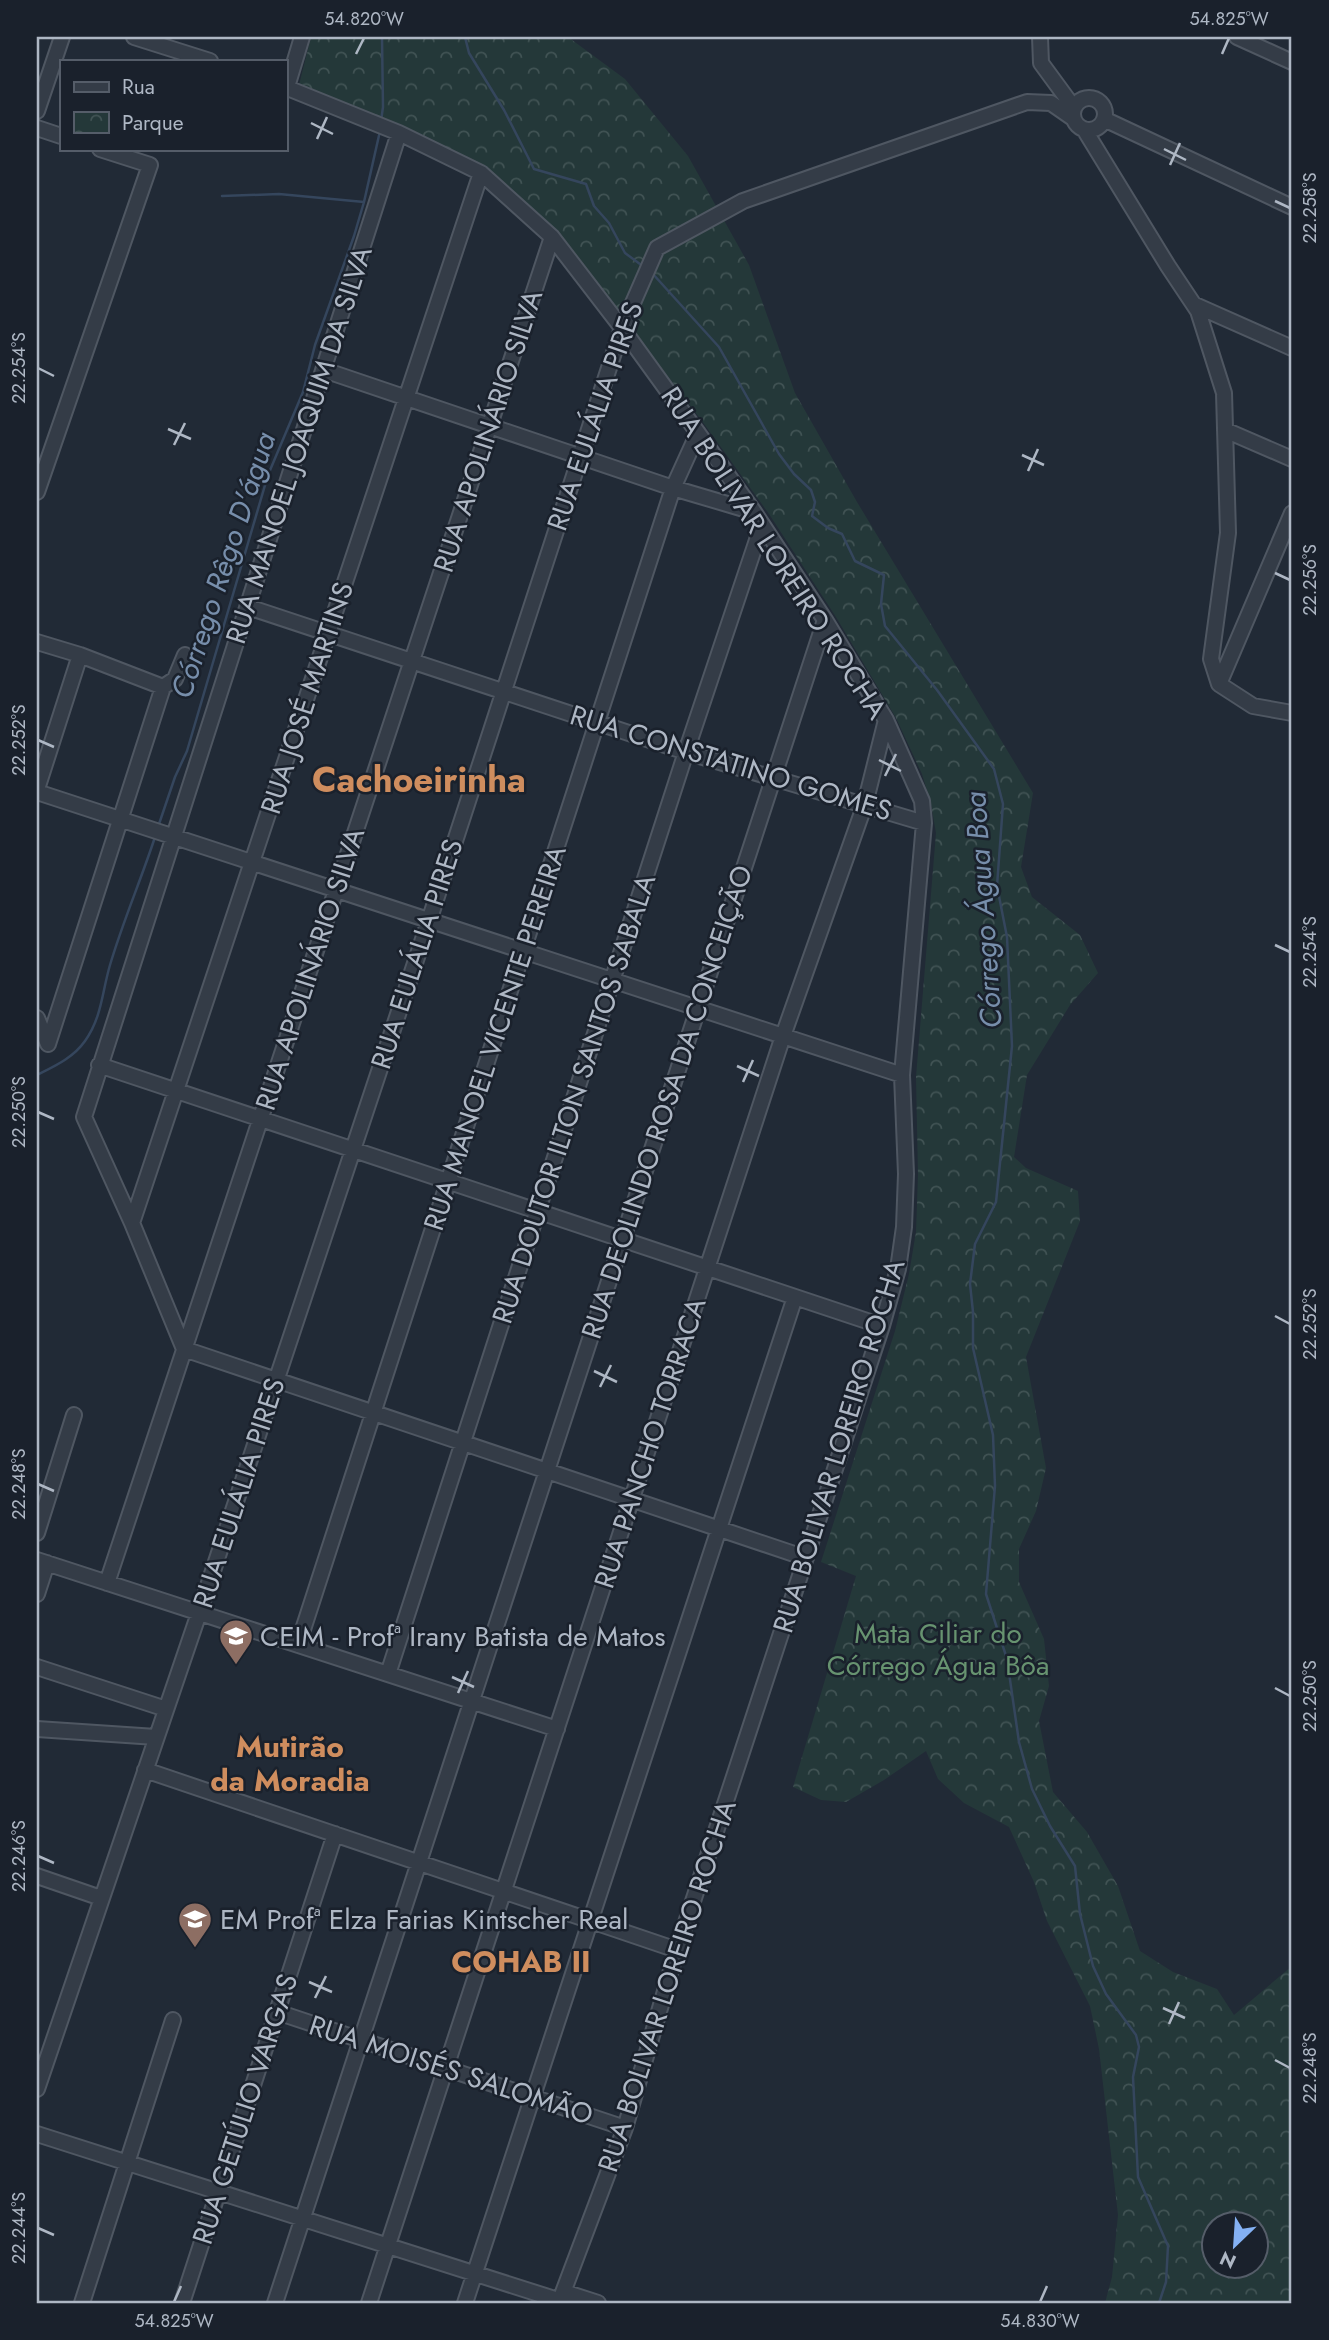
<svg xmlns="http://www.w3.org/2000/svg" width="1329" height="2340" font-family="Jost,sans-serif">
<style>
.park{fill:url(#park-crowns);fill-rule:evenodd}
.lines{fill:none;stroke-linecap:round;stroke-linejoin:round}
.stream{stroke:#35465d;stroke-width:2.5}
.minor-casing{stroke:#4f5762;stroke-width:18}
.minor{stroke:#343c47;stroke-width:14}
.ticks{fill:none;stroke:#aeb7c4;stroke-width:2.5}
.labels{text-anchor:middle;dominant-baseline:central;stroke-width:5;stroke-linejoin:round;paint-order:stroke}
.street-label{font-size:28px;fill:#aeb7c4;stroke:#1a212c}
.park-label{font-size:28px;fill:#679370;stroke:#1a212c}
.poi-label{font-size:28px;fill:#aeb7c4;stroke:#1a212c;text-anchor:start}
.water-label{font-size:30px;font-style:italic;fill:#778eab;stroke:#1a212c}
.neighbourhood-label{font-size:30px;font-weight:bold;fill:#cf8d5e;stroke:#1a212c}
.district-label{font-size:35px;font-weight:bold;fill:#cf8d5e;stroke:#1a212c}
.neatline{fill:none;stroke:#aeb7c4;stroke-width:2.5}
.ticks-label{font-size:18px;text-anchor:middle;fill:#aeb7c4}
</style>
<defs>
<pattern id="park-crowns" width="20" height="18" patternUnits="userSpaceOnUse" patternTransform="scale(1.75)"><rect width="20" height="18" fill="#243839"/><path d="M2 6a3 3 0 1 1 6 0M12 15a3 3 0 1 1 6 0" fill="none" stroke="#415354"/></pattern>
</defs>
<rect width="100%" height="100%" fill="#212a36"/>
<!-- park -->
<path class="park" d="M311,37H568L625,79L688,156L749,265L795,393L857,502L1033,793L1021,867L1032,897L1080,935L1098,973L1070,1005L1027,1075L1014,1157L1026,1168L1078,1191L1080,1221L1026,1357L1046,1468L1036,1511L1019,1549V1582L1044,1639L1049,1686L1039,1721L1053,1792L1087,1832L1118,1886L1140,1951L1173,1972L1217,1989L1234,2015L1292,1966V2303H1105L1112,2277L1118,2215L1099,2049L1090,2006L1047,1921L1034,1882L1009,1827L964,1803L938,1779L926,1751L884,1780L846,1802L821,1800L793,1787L856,1576L821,1562L895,1331L909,1274L916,1232L918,1175L916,1077L936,833L931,804L922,774L896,718L836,617L769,514L702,421L556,230L482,168L299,85ZM1214,2224H1256V2266H1214Z"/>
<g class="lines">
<!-- stream -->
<path class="stream" d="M465,37L469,53L504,110L534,169L586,184L594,206L609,223L625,253L644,267
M381,121L383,107L382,37
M222,196L279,194L364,202
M652,273L719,347L779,454L794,474L811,490L815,502L812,516L828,528L842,534L855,561L884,575L881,604L885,626L937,690L994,769L1003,804L997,886L1007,937L1012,1046L996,1202L975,1244L970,1284L973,1312V1348L993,1435L995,1486L986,1594L1007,1659L1019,1742L1032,1789L1050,1826L1075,1866L1080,1914L1093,1966L1106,1994L1136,2035L1139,2047L1133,2077L1138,2177L1168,2246L1166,2282L1159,2303
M158,827L175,777L187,751L268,475L303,392L315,345L354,236L364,202L380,131
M37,1075C55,1066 73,1058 85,1041C102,1017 102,992 110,965C123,921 141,880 155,837"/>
<!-- minor casing -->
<g class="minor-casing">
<path id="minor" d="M134,37L210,61
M1040,37L1041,63L1074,108
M1237,37L1292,62
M285,87L399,133L481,173L552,237L622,328L698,433L754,512L825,620L886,720L922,801L924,823L902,1075L906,1174L904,1227L898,1269L882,1326L677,1950L625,2128L559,2303
M287,87L302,37
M1073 114a16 16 0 1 1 32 0a16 16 0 1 1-32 0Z
M37,111L62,37
M1104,119L1292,207
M37,128L61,136
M1084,129L1168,266L1198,311L1224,393L1228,533L1211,659L1219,684L1253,706L1292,713
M399,133L84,1117L132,1223L184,1349L806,1558
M1195,305L1292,348
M324,370L673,488L754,512
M1225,430L1292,459
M37,492L150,165L100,149
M248,607L686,752L924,823
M37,642L80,655L163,687
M1219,684L1292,513
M163,687L175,679L185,655
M37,789L80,655
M37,792L902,1075
M37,1018L48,1044
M48,1044L163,687
M99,1065L882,1326
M132,1223L481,173
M37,1533L74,1415
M37,1560L557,1729
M107,1583L552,237
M37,1594L47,1563
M298,1645L673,488L698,433
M37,1667L166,1709
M388,1674L686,752L762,525
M37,1729L156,1737
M145,1770L677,1950
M37,1876L101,1898
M277,2012L625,2128
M37,2089L199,1613L429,921L622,328L657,248L743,201L1027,102L1051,103L1074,119
M37,2134L561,2301
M564,2292L598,2303
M82,2303L173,2020
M182,2303L335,1834
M275,2303L825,620
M369,2303L783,1036L865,804L886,720
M465,2303L795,1297"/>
</g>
<!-- minor -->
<use href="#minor" class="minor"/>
</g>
<!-- ticks -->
<path class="ticks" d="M356,54L364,38M1222,54L1229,38M311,123L333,134M317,139L327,117M1164,149L1186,160M1170,165L1180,143M1275,201L1290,208M38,368L54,376M168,429L191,439M174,445L185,423M1022,455L1044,465M1028,471L1038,449M1275,573L1290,580M38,740L54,747M879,760L901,771M885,776L896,754M1275,945L1290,952M737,1066L759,1076M743,1082L753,1060M38,1112L54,1119M1275,1316L1290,1324M594,1371L617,1382M600,1387L611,1365M38,1484L54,1491M452,1677L474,1687M1275,1688L1290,1696M458,1693L468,1671M38,1856L54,1863M309,1982L332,1992M315,1998L326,1976M1163,2008L1185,2018M1169,2024L1179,2002M1275,2060L1290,2068M38,2228L54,2235M174,2302L181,2286M1040,2302L1047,2286"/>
<!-- icons -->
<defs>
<g id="school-pin" transform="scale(1.75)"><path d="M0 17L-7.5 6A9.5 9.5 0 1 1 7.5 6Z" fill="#8d6e63" stroke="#1a212c"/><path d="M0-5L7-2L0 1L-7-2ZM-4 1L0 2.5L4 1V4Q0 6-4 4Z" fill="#fff"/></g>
</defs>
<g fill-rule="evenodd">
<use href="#school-pin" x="236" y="1636"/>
<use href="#school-pin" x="195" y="1919"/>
</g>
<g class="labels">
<!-- street labels -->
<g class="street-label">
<text transform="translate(595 416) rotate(-71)">RUA EULÁLIA PIRES</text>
<text transform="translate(488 431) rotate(-72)">RUA APOLINÁRIO SILVA</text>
<text transform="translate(299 445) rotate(-72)">RUA MANOEL JOAQUIM DA SILVA</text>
<text transform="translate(774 553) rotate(57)">RUA BOLIVAR LOREIRO ROCHA</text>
<text transform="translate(307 698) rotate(-72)">RUA JOSÉ MARTINS</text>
<text transform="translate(731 763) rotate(17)">RUA CONSTATINO GOMES</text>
<text transform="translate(417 954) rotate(-72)">RUA EULÁLIA PIRES</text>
<text transform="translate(310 969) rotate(-72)">RUA APOLINÁRIO SILVA</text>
<text transform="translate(495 1038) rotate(-72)">RUA MANOEL VICENTE PEREIRA</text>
<text transform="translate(574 1099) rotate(-72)">RUA DOUTOR ILTON SANTOS SABALA</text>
<text transform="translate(667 1102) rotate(-72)">RUA DEOLINDO ROSA DA CONCEIÇÃO</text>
<text transform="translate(650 1443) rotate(-72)">RUA PANCHO TORRACA</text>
<text transform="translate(839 1446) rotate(-73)">RUA BOLIVAR LOREIRO ROCHA</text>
<text transform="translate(239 1493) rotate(-72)">RUA EULÁLIA PIRES</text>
<text transform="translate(667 1986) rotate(-72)">RUA BOLIVAR LOREIRO ROCHA</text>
<text transform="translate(451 2070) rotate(18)">RUA MOISÉS SALOMÃO</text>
<text transform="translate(245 2109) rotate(-72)">RUA GETÚLIO VARGAS</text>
</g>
<!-- park labels -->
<g class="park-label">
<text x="938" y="1633">Mata Ciliar do<tspan x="938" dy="32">Córrego Água Bôa</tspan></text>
</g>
<!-- poi labels -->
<g class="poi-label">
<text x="260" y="1636">CEIM - Profª Irany Batista de Matos</text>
<text x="220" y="1919">EM Profª Elza Farias Kintscher Real</text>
</g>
<!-- water labels -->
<g class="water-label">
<text transform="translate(223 565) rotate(-72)">Córrego Rêgo D'água</text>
<text transform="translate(983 910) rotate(-94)">Córrego Água Boa</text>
</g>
<!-- neighbourhood labels -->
<g class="neighbourhood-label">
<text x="290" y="1746">Mutirão<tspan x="290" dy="34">da Moradia</tspan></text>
<text x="521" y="1961">COHAB II</text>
</g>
<!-- district labels -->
<g class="district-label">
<text x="419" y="780">Cachoeirinha</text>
</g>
</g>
<!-- border -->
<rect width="1329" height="2340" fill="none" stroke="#1a212c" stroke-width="77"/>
<!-- legend -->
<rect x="60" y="60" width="228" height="91" fill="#1a212c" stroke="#555d69" stroke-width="2"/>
<rect x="74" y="82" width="35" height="10" fill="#343c47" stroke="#555d69" stroke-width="2"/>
<text x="122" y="94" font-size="21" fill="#aeb7c4">Rua</text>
<rect x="74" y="112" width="35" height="21" fill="url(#park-crowns)" stroke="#555d69" stroke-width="2"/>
<text x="122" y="130" font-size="21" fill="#aeb7c4">Parque</text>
<!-- north arrow -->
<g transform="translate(1235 2245) rotate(205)"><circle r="33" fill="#1a212c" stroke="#555d69" stroke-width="2"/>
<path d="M0-5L12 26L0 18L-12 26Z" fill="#84b1f4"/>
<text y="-10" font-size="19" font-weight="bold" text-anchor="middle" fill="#aeb7c4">N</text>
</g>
<rect x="38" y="38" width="1252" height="2264" class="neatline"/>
<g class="ticks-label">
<text x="364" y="25">54.820°W</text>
<text x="1229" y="25">54.825°W</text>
<text transform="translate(1310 208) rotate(-90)" y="6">22.258°S</text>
<text transform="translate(19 368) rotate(-90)" y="6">22.254°S</text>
<text transform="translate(1310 580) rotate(-90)" y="6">22.256°S</text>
<text transform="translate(19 740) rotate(-90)" y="6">22.252°S</text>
<text transform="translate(1310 952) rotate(-90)" y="6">22.254°S</text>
<text transform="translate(19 1112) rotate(-90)" y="6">22.250°S</text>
<text transform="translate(1310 1324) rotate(-90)" y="6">22.252°S</text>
<text transform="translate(19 1484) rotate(-90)" y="6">22.248°S</text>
<text transform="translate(1310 1696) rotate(-90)" y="6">22.250°S</text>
<text transform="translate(19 1856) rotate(-90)" y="6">22.246°S</text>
<text transform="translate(1310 2068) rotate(-90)" y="6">22.248°S</text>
<text transform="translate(19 2228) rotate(-90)" y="6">22.244°S</text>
<text x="174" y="2327">54.825°W</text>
<text x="1040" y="2327">54.830°W</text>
</g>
</svg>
